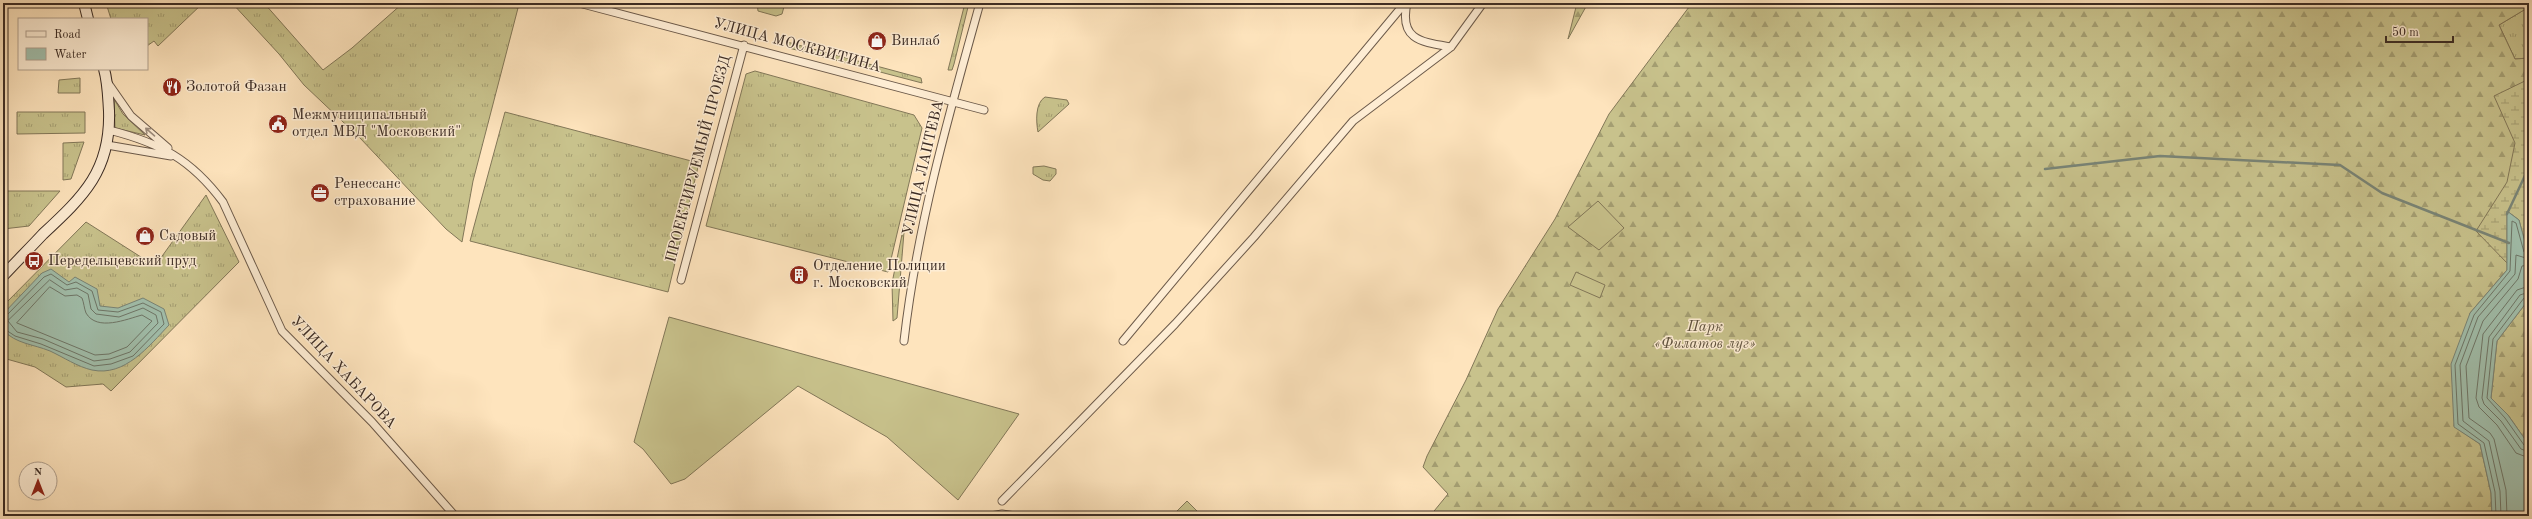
<svg xmlns="http://www.w3.org/2000/svg" width="2532" height="519" font-family="'Old Standard TT',serif">
<style>
.grass{fill:url(#grass-tufts);stroke:#827758}
.forest{fill:url(#forest-firs);stroke:#827758}
.wetland{fill:url(#wetland-marsh);stroke:#827758}
.garden{fill:#c8c28c;stroke:#827758}
.water{fill:#a1bfac;stroke:#798476}
.lines{fill:none;stroke-linecap:round;stroke-linejoin:round}
.shore{stroke:#6e7668;stroke-width:1}
.stream{stroke:#798476;stroke-width:2.5}
.street-casing{stroke:#6c5a4a;stroke-width:9}
.secondary-casing{stroke:#3c2c24;stroke-width:12}
.street{stroke:#feedd4;stroke-width:7}
.secondary{stroke:#feedd4;stroke-width:10}
.oneway{stroke:#9d8c7c}
.labels{text-anchor:middle;dominant-baseline:central;stroke-width:3;stroke-linejoin:round;paint-order:stroke}
.poi-label{font-size:15px;fill:#3c2c24;stroke:#feedd4;text-anchor:start}
.street-label{font-size:15px;fill:#3c2c24;stroke:#feedd4}
.park-label{font-size:15px;font-style:italic;fill:#5f523e;stroke:#feedd4}
</style>
<defs>
<pattern id="grass-tufts" width="24" height="20" patternUnits="userSpaceOnUse"><rect width="24" height="20" fill="#c8c28c"/><path d="M3 7l-1-3M5 7V3M7 7l1-3M15 17l-1-3M17 17v-4M19 17l1-3" fill="none" stroke="#a49e72"/></pattern>
<pattern id="forest-firs" width="22" height="20" patternUnits="userSpaceOnUse"><rect width="22" height="20" fill="#c8c28c"/><path d="M5 1l3.5 6h-7zM16 11l3.5 6h-7z" fill="#a49e72"/></pattern>
<pattern id="wetland-marsh" width="20" height="14" patternUnits="userSpaceOnUse"><rect width="20" height="14" fill="#c8c28c"/><path d="M1 5h8M5 5V1M11 12h8M15 12V8" fill="none" stroke="#a49e72"/></pattern>
</defs>
<rect width="100%" height="100%" fill="#fee4bd"/>
<filter id="stains"><feTurbulence type="fractalNoise" baseFrequency=".005" numOctaves="4"/><feColorMatrix values="0 0 0 0 .2 0 0 0 0 .09 0 0 0 0 .02 0 0 0 .5 -.17"/></filter>
<radialGradient id="worn" r=".72"><stop offset=".6" stop-color="#630" stop-opacity="0"/><stop offset="1" stop-color="#630" stop-opacity=".3"/></radialGradient>
<!-- grass -->
<path class="grass" d="M106,3H203L158,46L154,41L147,46V19H111Z
M232,3H264L323,70L352,48L403,3H497L518,8L473,181L462,242L446,229L360,138L304,85L279,54Z
M757,3H785L782,14L776,16L758,11Z
M965,3H969L954,64L952,70H948Z
M2529,7V58L2515,59L2499,25Z
M787,42L921,78L922,83L789,48Z
M755,71L914,115L922,128L888,272L706,226L745,78L746,74Z
M80,78V93H58L59,80Z
M1045,97L1067,100L1069,104L1038,132C1036,122 1035,103 1045,97Z
M114,99L123,114L145,135L115,128Z
M17,112H85V133L17,134Z
M505,112L699,163L668,292L470,241Z
M84,142L71,179L63,180V143Z
M1044,166L1056,169V174L1050,181L1043,180L1033,174V167Z
M3,191H60L29,226L3,229Z
M206,195L239,262L111,391L103,384L66,387L35,367L3,358V306L86,222L155,266Z
M905,220L897,318L893,321L892,283Z"/>
<!-- forest -->
<path class="forest" d="M1577,3H1588L1568,39Z
M1692,3H2529V7L2499,25L2515,59L2529,58V257L2519,220L2507,211V270L2470,313L2454,426L2480,444L2491,493L2492,516H1430L1448,494L1423,467L1427,456L1466,380L1498,309L1555,219L1609,114Z
M2529,299V445L2508,415L2491,398L2497,341Z"/>
<!-- wetland -->
<path class="wetland" d="M2529,79V194L2527,196L2526,246L2519,220L2507,211V263L2476,231L2507,182L2515,143L2494,96Z"/>
<!-- garden -->
<path class="garden" d="M1598,201L1624,228L1599,250L1568,227Z
M1576,272L1605,285L1600,298L1570,285Z
M669,317L1019,414L958,500L887,437L798,386L685,479L671,484L643,449L634,442Z
M1187,501L1202,516H1172Z"/>
<!-- water -->
<path class="water" d="M2507,211L2519,220L2529,257V299L2497,341L2491,398L2508,415L2529,445V516H2492L2491,493L2480,444L2454,427L2451,364L2470,313L2507,270Z
M51,269L69,282L75,277L97,289L100,306L118,308L143,298L164,309L169,325C149,346 125,377 92,370C78,367 63,357 50,351C33,344 16,344 3,330V314L42,273Z"/>
<g class="lines">
<!-- shore -->
<path class="shore" d="M50,280L65,290L77,288L88,294L91,309L96,314L119,317L143,308L156,315L158,323L130,352L110,359L94,361L43,339L17,332L8,321Z
M2529,286L2517,290L2483,334L2476,398L2479,407L2497,425L2516,453L2529,458
M50,287L65,296L77,295L82,298C84,303 84,308 86,313C97,332 127,319 142,315L152,321L127,347L109,354L95,355L17,323Z
M2529,292L2520,295L2489,337L2482,398L2484,404L2501,421L2521,449L2529,452
M2529,297L2524,298L2493,339L2487,398L2505,418L2524,445L2529,447
M3,317L7,315L44,277L51,274L67,285L76,282L92,291L98,310L118,312L143,303L161,312L164,324L133,356L111,364L94,366L41,344L15,336L3,328
M2496,516L2495,492L2484,443L2458,424L2455,365L2474,315L2510,271L2512,221L2516,223L2524,252L2529,254
M2501,516L2500,491L2489,441L2463,421L2460,365L2478,317L2515,274L2516,255L2529,259
M2507,516L2506,490L2494,439L2490,433L2469,418L2466,366L2483,321L2518,279L2522,266L2529,265"/>
<!-- stream -->
<path class="stream" d="M2045,169L2160,156L2340,165L2382,193L2509,243
M2507,214L2529,167"/>
<!-- street casing -->
<g class="street-casing">
<path id="street" d="M579,3L984,110
M1407,3C1399,40 1421,42 1451,47
M108,83L131,116L168,148
M109,130C160,143 191,159 223,202L282,331L372,422L455,516
M107,145L171,156
M681,280L744,45
M904,341C917,226 949,114 980,3
M1123,341L1405,3
M1002,501L1175,324L1254,237L1353,121L1451,47L1483,3
M991,516L1002,514L1015,516"/>
</g>
<!-- secondary casing -->
<g class="secondary-casing">
<path id="secondary" d="M84,3L88,19
M3,276C16,262 30,248 43,234C84,196 111,170 109,111C108,96 108,83 104,69"/>
</g>
<!-- street -->
<use href="#street" class="street"/>
<!-- secondary -->
<use href="#secondary" class="secondary"/>
</g>
<!-- one-way arrows -->
<defs><path id="oneway-shaft" d="M-6 0H5M1.5-3L5.5 0L1.5 3" fill="none" stroke-width="1.6" stroke-linecap="round" stroke-linejoin="round"/></defs>
<use class="oneway" href="#oneway-shaft" transform="translate(150 132) rotate(-139)"/>
<!-- icons -->
<defs>
<g id="shop-disc" transform="scale(1)"><circle r="9.5" fill="#8f2418" stroke="#feedd4"/><path d="M-5-2.5h2.3a2.7 3.5 0 0 1 5.4 0H5L5.5 6h-11ZM-1.5-2.5h3a1.5 2.3 0 0 0-3 0Z" fill="#fff"/></g>
<g id="restaurant-disc" transform="scale(1)"><circle r="9.5" fill="#8f2418" stroke="#feedd4"/><path d="M-5-6h1v4h1v-4h1v4h1v-4h1v5L-1.5 .5V6h-2V.5L-5-1ZM5-6V6H3V1.5H1.5Q1.5-4 5-6Z" fill="#fff"/></g>
<g id="civic-disc" transform="scale(1)"><circle r="9.5" fill="#8f2418" stroke="#feedd4"/><path d="M-.6-6.5H3V-4.5H.6V-3L4-1V1h2V6H-6V1h2V-1L-.6-3ZM-1.2 2.5V6h2.4V2.5Z" fill="#fff"/></g>
<g id="office-disc" transform="scale(1)"><circle r="9.5" fill="#8f2418" stroke="#feedd4"/><path d="M-6-3h4V-5.5h4V-3h4V5H-6ZM-1-4.5V-3h2v-1.5ZM-6 0V1H6V0Z" fill="#fff"/></g>
<g id="bus-disc" transform="scale(1)"><circle r="9.5" fill="#8f2418" stroke="#feedd4"/><path d="M-5-6H5V4H4V6H2V4H-2V6H-4V4H-5ZM-3.5-4V0h7V-4ZM-3.5 1.2v1.5H-2V1.2ZM2 1.2v1.5H3.5V1.2Z" fill="#fff"/></g>
<g id="building-disc" transform="scale(1)"><circle r="9.5" fill="#8f2418" stroke="#feedd4"/><path d="M-4-6H4V6H1V3H-1V6H-4ZM-2.5-4.3h1.7v1.8h-1.7ZM.8-4.3h1.7v1.8H.8ZM-2.5-1h1.7V.8h-1.7ZM.8-1h1.7V.8H.8Z" fill="#fff"/></g>
</defs>
<g fill-rule="evenodd">
<use href="#shop-disc" x="877" y="41"/>
<use href="#restaurant-disc" x="172" y="87"/>
<use href="#civic-disc" x="278" y="124"/>
<use href="#office-disc" x="320" y="193"/>
<use href="#shop-disc" x="145" y="236"/>
<use href="#bus-disc" x="34" y="261"/>
<use href="#building-disc" x="799" y="275"/>
</g>
<g class="labels">
<!-- poi labels -->
<g class="poi-label">
<text x="891" y="41">Винлаб</text>
<text x="186" y="87">Золотой Фазан</text>
<text x="292" y="115">Межмуниципальный<tspan x="292" dy="17">отдел МВД "Московский"</tspan></text>
<text x="334" y="184">Ренессанс<tspan x="334" dy="17">страхование</tspan></text>
<text x="159" y="236">Садовый</text>
<text x="48" y="261">Передельцевский пруд</text>
<text x="813" y="266">Отделение Полиции<tspan x="813" dy="17">г. Московский</tspan></text>
</g>
<!-- street labels -->
<g class="street-label">
<text transform="translate(797 46) rotate(15)">УЛИЦА МОСКВИТИНА</text>
<text transform="translate(699 159) rotate(-75)">ПРОЕКТИРУЕМЫЙ ПРОЕЗД</text>
<text transform="translate(924 168) rotate(-77)">УЛИЦА ЛАПТЕВА</text>
<text transform="translate(343 373) rotate(47)">УЛИЦА ХАБАРОВА</text>
</g>
<!-- park labels -->
<g class="park-label">
<text x="1705" y="327">Парк<tspan x="1705" dy="17">«Филатов луг»</tspan></text>
</g>
</g>
<!-- margin -->
<rect width="2532" height="519" fill="none" stroke="#fee4bd" stroke-width="16"/>
<rect x="4" y="4" width="2524" height="511" fill="none" stroke="#3c2c24" stroke-width="2"/>
<rect x="8" y="8" width="2516" height="503" fill="none" stroke="#3c2c24"/>
<!-- legend -->
<rect x="18" y="18" width="130" height="52" fill="#feedd4" stroke="#b0a08e"/>
<rect x="26" y="31" width="20" height="6" fill="#feedd4" stroke="#b0a08e"/>
<text x="54" y="38" font-size="12" fill="#3c2c24">Road</text>
<rect x="26" y="48" width="20" height="12" fill="#a1bfac" stroke="#b0a08e"/>
<text x="54" y="58" font-size="12" fill="#3c2c24">Water</text>
<!-- north arrow -->
<g transform="translate(38 481)"><circle r="19" fill="#feedd4" stroke="#b0a08e"/>
<path d="M0-3L7 15L0 10L-7 15Z" fill="#8f2418"/>
<text y="-6" font-size="11" font-weight="bold" text-anchor="middle" fill="#3c2c24">N</text>
</g>
<!-- scale -->
<path d="M2386 36v6h67v-6" fill="none" stroke="#3c2c24" stroke-width="2"/>
<text x="2392" y="36" font-size="12" fill="#3c2c24" stroke="#feedd4" stroke-width="3" paint-order="stroke">50 m</text>
<rect width="100%" height="100%" filter="url(#stains)"/>
<rect width="100%" height="100%" fill="url(#worn)"/>
</svg>
